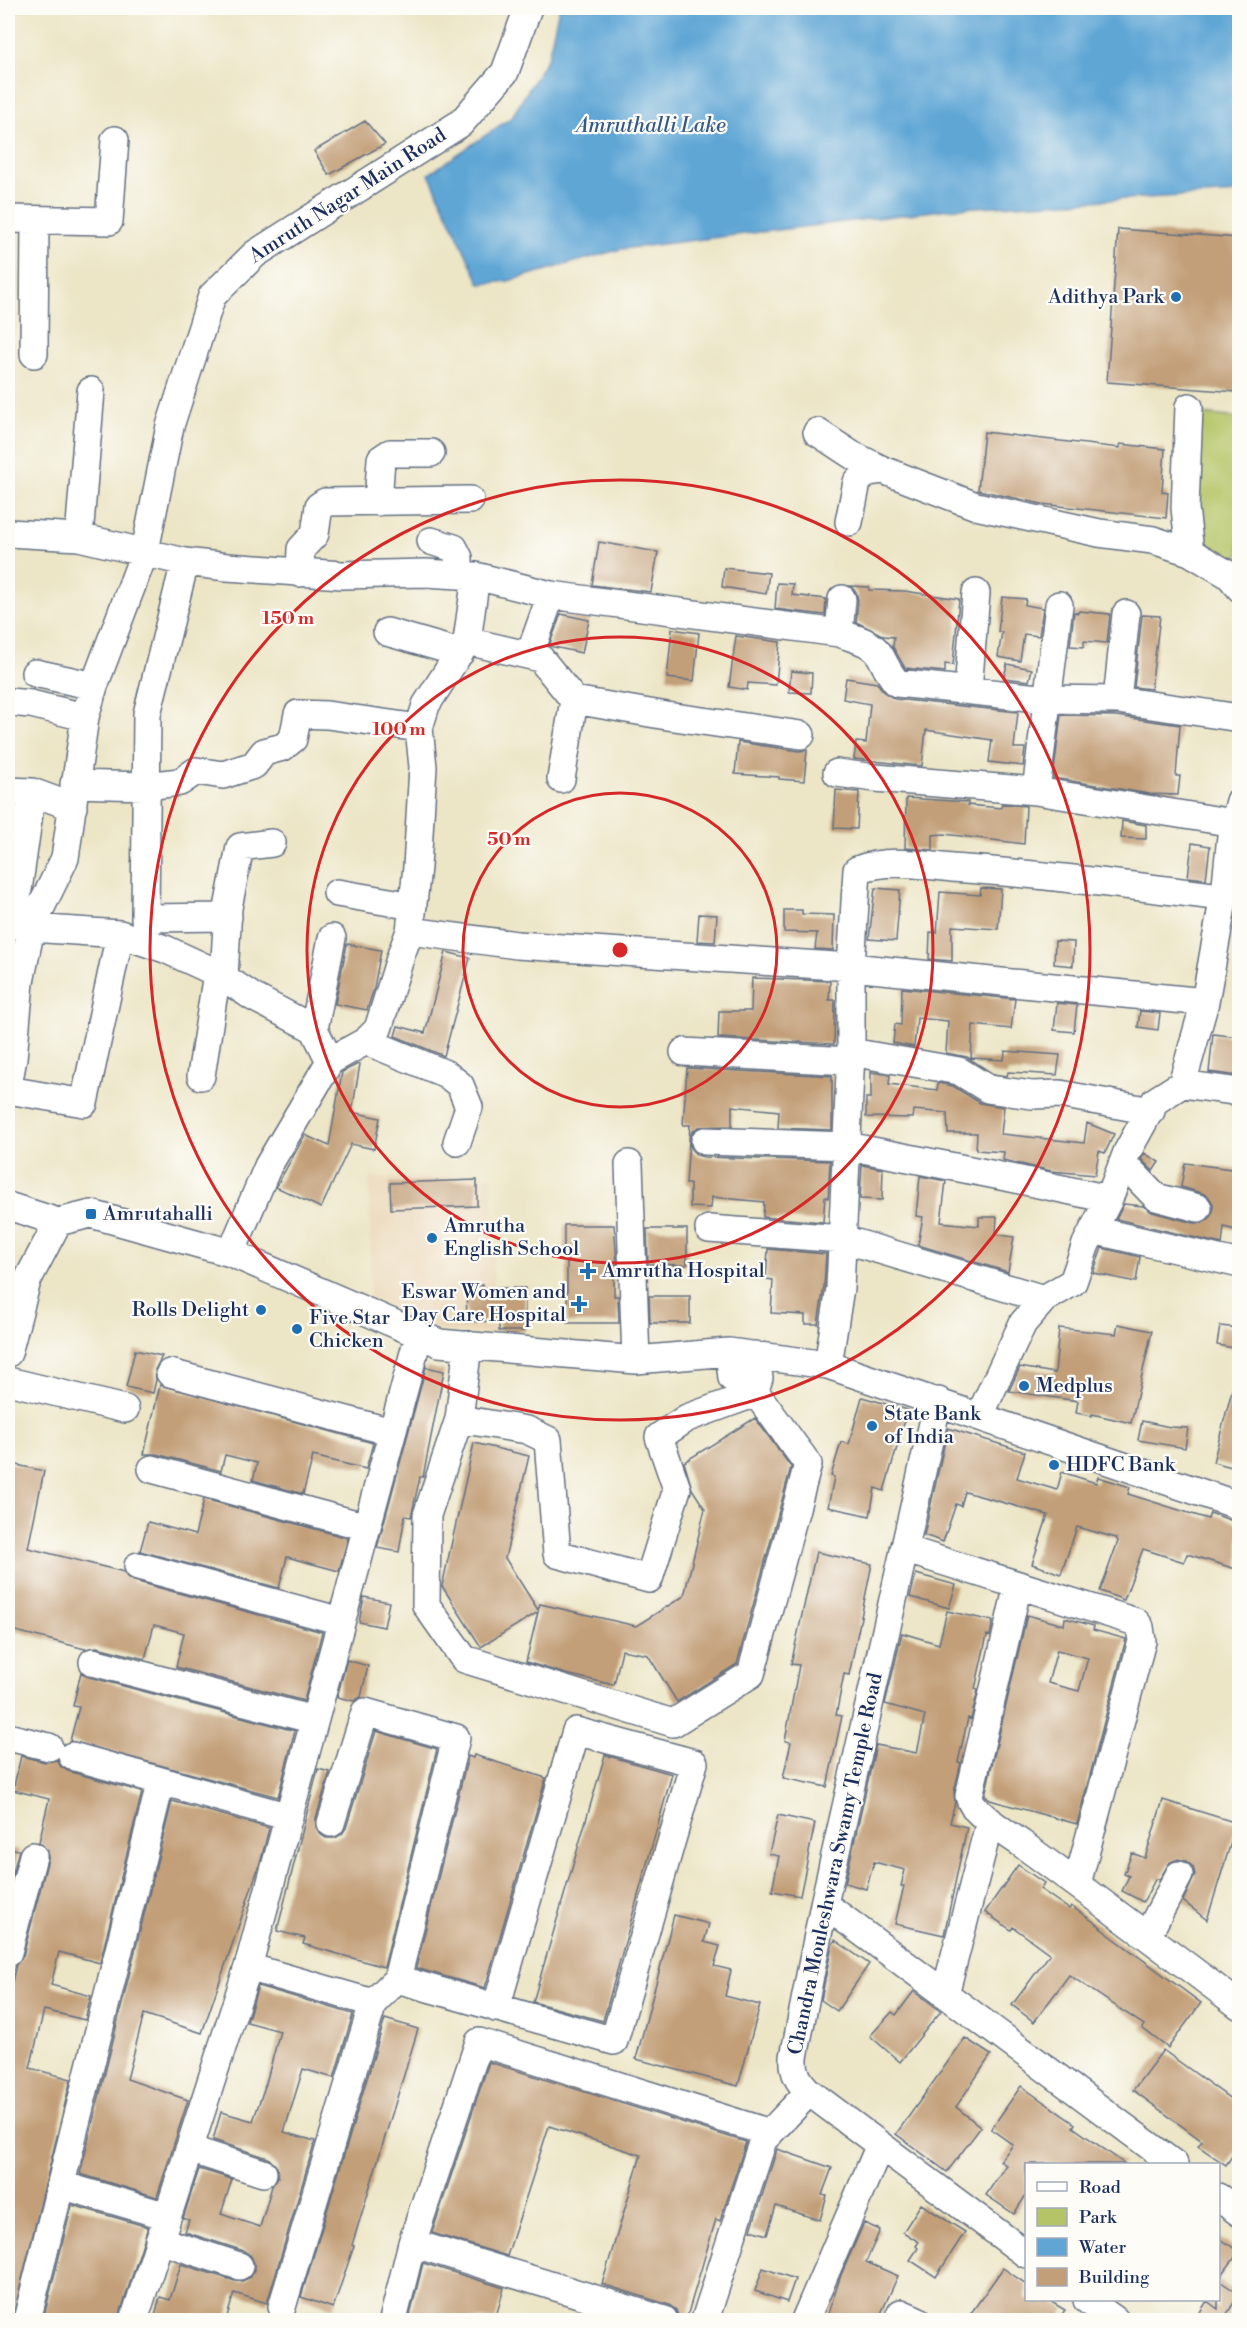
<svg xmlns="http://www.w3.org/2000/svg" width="1247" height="2328" font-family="'Libre Bodoni',serif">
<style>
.built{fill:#ebd8ba}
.green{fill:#b5c466;stroke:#687a62;stroke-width:1.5}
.water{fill:#5fa6d5;stroke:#3d6a9a;stroke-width:1.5}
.building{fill:#c29f78;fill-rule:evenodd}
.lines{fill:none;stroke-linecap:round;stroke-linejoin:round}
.minor-casing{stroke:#646f82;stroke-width:30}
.minor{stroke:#fff;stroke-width:27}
.ring{fill:none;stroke:#d62828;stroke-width:3}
.poi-dot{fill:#1f6fb2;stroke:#fdfcf7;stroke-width:2}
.labels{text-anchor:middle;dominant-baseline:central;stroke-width:4.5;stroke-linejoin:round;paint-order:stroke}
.street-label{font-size:20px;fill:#1b2f5e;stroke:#fdfcf7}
.poi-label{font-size:20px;fill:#1b2f5e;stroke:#fdfcf7;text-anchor:start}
.water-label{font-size:21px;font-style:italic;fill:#335988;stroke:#fdfcf7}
.centre{fill:#d62828;stroke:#fdfcf7;stroke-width:3}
.ring-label{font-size:18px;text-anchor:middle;font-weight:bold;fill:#d62828;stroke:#fdfcf7;stroke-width:4.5;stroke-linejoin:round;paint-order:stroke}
</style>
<rect width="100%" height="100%" fill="#fdfcf7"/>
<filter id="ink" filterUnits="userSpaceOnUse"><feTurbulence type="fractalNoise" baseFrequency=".0167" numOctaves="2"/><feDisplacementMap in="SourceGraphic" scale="12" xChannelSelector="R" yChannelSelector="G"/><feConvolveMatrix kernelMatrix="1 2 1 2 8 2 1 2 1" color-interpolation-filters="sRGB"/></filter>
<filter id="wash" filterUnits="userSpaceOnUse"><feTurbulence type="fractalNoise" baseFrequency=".008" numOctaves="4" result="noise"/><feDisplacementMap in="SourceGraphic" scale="24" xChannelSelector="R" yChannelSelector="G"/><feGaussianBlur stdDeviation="1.35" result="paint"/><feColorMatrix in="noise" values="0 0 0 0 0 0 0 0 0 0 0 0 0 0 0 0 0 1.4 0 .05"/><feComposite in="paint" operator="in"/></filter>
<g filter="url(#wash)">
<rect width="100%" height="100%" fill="#ece5c6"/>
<!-- built -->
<path class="built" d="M492,1176L495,1334L442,1331L370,1298V1178Z"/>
<!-- green -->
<path class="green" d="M1191,413L1239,418V563L1198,538Z"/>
<!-- water -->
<path class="water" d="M559,8H1239V193L958,208L621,249L508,281L480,284L429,174L512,117L548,57Z"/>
<g id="blocks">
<!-- building -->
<path class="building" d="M365,121L385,144L329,175L314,151Z
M1118,229L1239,238V357L1237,392L1107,382Z
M984,432L1120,448V444L1165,449L1162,492L1168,493L1166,518L1042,504L978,490Z
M599,542L658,552L651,592L592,585Z
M724,568L769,573L766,594L722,587Z
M777,583L793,584L792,595L826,599L825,615L775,609Z
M850,586L869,587V590L904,591L959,599L953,665L945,664V672L905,668L893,647L894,637L884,636L856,622L858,600L856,592Z
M1002,597L1026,599L1025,605L1043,608L1039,636L1024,634L1020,661L998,657L1002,632H998Z
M1079,611L1110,614L1107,643L1084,641V647L1070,646L1074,612L1078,613Z
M561,614L589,620L582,653L549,646Z
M1142,615L1160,616L1151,689L1134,687Z
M672,629L699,633L694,681L667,678Z
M736,636L780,642L776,685L748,683L747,690L729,687Z
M1007,664L1032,669L1029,681L1004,678Z
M791,671L812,673L811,693L789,692Z
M846,678L877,683L885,693L895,699L1018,712L1014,748H1025L1023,766L989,762L992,740L926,730L922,766L854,759L856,742L866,743L870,704L843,699Z
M1061,715L1116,716L1180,725L1176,776H1180L1178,795L1150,794L1053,778Z
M738,742L799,751L807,750L804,781L779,779V777L735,774Z
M836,790L859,792L857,829L834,828Z
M906,798L968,802V805L1001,808L1002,804L1026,806L1024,844L944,834L933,835V850L905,848Z
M1122,821L1146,825V839L1121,838Z
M1192,843L1210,846L1206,879L1188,877Z
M875,888L900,890L896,941L869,939Z
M981,888L1001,889L998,929L952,926V961L929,959L930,932L937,933L940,892L980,895Z
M784,910H802V914L834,915L833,950L815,949L817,933L784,932Z
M699,914L717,915L715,942L697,941Z
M1055,941L1074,942L1073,966L1054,964Z
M347,944L381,950L374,988L367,1010L335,1004Z
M446,952L470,958L444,1056L395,1036L398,1026L425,1033Z
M752,978L830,981L829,1000H835L834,1044L718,1038L719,1011H751Z
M902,988L1015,999L1011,1029L973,1025L971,1058L1004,1060L1005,1051L1060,1055L1057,1075L1008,1072L1007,1076L993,1074L967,1057L946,1053L948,1021L917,1018L914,1047L893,1043L895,1024L901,1025Z
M1057,1003L1077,1005L1074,1032L1054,1030Z
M1140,1011L1160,1013L1158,1030L1138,1027Z
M1213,1034L1239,1037V1076L1209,1072Z
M358,1064H360L352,1112L380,1118L374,1149L351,1144L321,1208L276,1187L305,1135L329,1146L342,1072Z
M687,1068L832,1076V1130L778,1128L779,1111L732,1106V1126L698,1127L692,1132L689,1140L691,1149L697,1155L704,1157L830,1161L828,1198L825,1197L823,1222L763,1217L764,1202L712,1197L711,1208L690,1207V1184H686L690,1125H683Z
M871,1072L890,1075L889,1084L937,1090L938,1083L953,1086L980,1103L1004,1107L1001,1134L1084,1143L1087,1123L1114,1134L1105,1153L1099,1151L1095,1175L1051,1171L1003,1160L1004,1152L976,1150L977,1133H948L947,1113L914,1110L913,1118L866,1117V1098H871Z
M1144,1153L1159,1162L1153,1171L1141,1159Z
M1185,1163L1239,1170V1231L1224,1227L1222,1244L1116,1219L1124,1204L1143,1206L1152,1212L1194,1223H1202L1209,1219L1213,1211V1204L1209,1197L1202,1193L1181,1187Z
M862,1165L883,1169L882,1200L860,1199Z
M920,1176L946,1181L941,1222L979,1226V1217H997L996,1234L1014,1237L1008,1272L918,1245L923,1217L916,1216Z
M477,1180V1206L391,1209L390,1183Z
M564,1225H614L617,1264H614V1296H618L619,1323H567V1255H564Z
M647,1229H687V1265L648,1264Z
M1102,1248L1140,1257L1136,1282L1093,1273Z
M768,1249L826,1254L824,1286L818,1324H805V1315L771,1313L773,1280L766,1279Z
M483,1285V1288H525V1331H499V1321L467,1322L466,1286Z
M649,1296H690V1323H650Z
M1118,1324L1152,1331L1131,1423L1092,1414V1416L1076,1413L1078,1401L1009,1391L1020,1367L1055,1373L1059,1328L1116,1334Z
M1220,1326L1239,1328V1349L1217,1345Z
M135,1350L162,1356L155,1370L156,1380L153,1393L126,1387Z
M426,1367L444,1371L423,1477H420L411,1517L405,1516L399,1552L377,1548Z
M1234,1383H1239V1469L1213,1462Z
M160,1385L373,1443L366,1469L313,1456L303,1494L253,1480L257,1463L225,1455L221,1471L156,1454H144Z
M862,1397L908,1410L884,1491L875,1488L870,1516L828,1507L834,1477L831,1476L841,1442L849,1444Z
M755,1418L791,1467L737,1664L677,1702L648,1655L622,1650L614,1685L566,1674L526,1662L538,1612L481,1647L442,1586L474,1443L529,1456L505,1558L538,1610L540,1604L636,1626L684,1596L705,1509L692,1489L684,1462Z
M1142,1421L1170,1427L1188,1428L1185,1448L1138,1440Z
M948,1428L1025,1452L1017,1478L1057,1490L1062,1472L1096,1483L1098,1477L1130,1487L1128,1494L1208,1519L1210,1513L1239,1523V1570L1187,1554L1184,1562L1143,1549L1124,1600L1100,1591L1118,1541L1116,1538L1077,1527L1061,1574L1032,1564L1048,1515L965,1492L961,1506L956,1504L943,1542L924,1535Z
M8,1463L44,1471L28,1548L124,1572L127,1577L134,1581L322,1632L304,1701L176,1667L184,1633L154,1625L145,1659L97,1647L85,1649L8,1629Z
M204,1499L348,1538L339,1571L287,1557L279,1588L140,1551L148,1522L195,1535Z
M816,1552L872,1564L849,1675L844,1674L836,1715L842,1716L827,1787L783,1778L791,1742L785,1741L799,1665L791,1664Z
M916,1574L956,1585L949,1608L910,1597Z
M364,1597L389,1602L384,1627L359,1622Z
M947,1611L993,1621L990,1636L987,1635L975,1689L978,1690L971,1719L968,1718L958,1762L961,1763L954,1792L955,1802L950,1823L967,1827L944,1935L895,1924L904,1886H901L905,1870L874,1862L866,1889L845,1883L876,1745L917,1753L925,1715L885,1704L902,1633L939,1644Z
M1027,1615L1064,1625L1065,1618L1094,1626L1093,1630L1126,1639L1077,1824L990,1800L985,1795ZM1057,1650L1088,1658L1079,1691L1048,1683Z
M347,1660L368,1666L361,1697L354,1701L337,1697Z
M81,1672L89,1677L295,1731L278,1797L70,1741L79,1707L73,1706Z
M376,1731L437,1749L384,1967L303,1944L305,1938L277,1931L318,1769L330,1772L316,1818V1827L320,1834L326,1838H335L342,1834L346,1828Z
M474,1755L546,1778L485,1988L416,1968L468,1756L473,1758Z
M605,1755L672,1774L603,2021L533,2002Z
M21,1756L45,1762L57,1760L61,1767L68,1771L142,1792L100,1963L59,1952L51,1985L91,1996L85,2020L44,2010L30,2068L71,2079L12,2320H8V1999L16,1965L23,1956L48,1859V1851L39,1842L49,1799L13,1790Z
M1163,1800L1237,1823L1207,1920L1183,1901L1195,1875L1193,1867L1186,1861L1178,1859L1170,1862L1159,1880L1156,1878L1143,1902L1122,1891L1129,1876L1124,1874L1132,1853L1145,1858Z
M172,1801L269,1828L261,1860L202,2033L144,2014L127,2079L188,2100L157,2197L80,2174Z
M778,1815L815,1823L800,1896L772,1891L779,1856L769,1854Z
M8,1848L19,1850L8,1891Z
M1018,1865L1044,1883L1040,1889L1069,1909L1071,1906L1101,1927L1100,1928L1201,2003L1168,2048L1142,2028L1144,2025L1069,1975L1034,2022L1012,2005L1050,1954L1013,1927L1011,1930L985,1912Z
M674,1915L709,1924L704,1942L720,1946L714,1966L731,1970L725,1996L760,2005L738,2086L636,2059Z
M835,1940L869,1964L837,2011L821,2000L832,1945Z
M258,1986L353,2014L334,2078L303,2069L284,2132L315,2141L267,2303L234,2293L226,2320H154L160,2297L170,2300L181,2264L235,2281H242L249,2278L254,2270V2263L251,2256L244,2251L185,2232L189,2220L183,2218L199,2169L232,2179L221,2214L260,2227L272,2186L278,2177L277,2167L268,2158L213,2140L221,2112L253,2121L266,2083L280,2031L247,2022Z
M914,1991L941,2011L900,2062L870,2036L892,2012L896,2015Z
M385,2019L418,2029L352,2245L354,2246L333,2308L301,2297Z
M965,2038L991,2055L956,2107L981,2127L947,2172L896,2134Z
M1163,2050L1239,2105V2146L1226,2165L1198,2146L1202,2141L1133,2090Z
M489,2062L746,2142L720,2221L716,2219L686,2320H679L676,2310L669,2305L602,2284L641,2155L549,2126L507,2256L432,2233Z
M1021,2086L1075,2124L1073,2127L1125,2164H1026V2195L1014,2214L986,2195L1006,2165L1000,2161L1013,2145L991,2129Z
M777,2149L832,2168L822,2195L827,2196L820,2220L776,2206L767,2235L751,2230Z
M921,2204L965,2232L936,2277L910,2260L918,2248L916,2246L919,2242L903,2232Z
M72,2205L148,2227L118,2320H43Z
M864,2223L880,2230L866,2262L898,2276L878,2320H826L841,2275Z
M1218,2237L1239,2252L1218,2280Z
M423,2263L504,2288L495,2320H409Z
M763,2268L795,2279L787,2302L755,2291Z
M1003,2268L1026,2284V2300H1048L1065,2310L1058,2320H966Z
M1218,2280L1239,2294L1227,2314L1237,2320H1195L1207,2301L1218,2309Z"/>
</g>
</g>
<g filter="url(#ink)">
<use href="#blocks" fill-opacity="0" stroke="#646f82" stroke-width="1.5"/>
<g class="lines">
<!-- minor casing -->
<g class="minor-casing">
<path id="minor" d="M8,219L109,221L115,140
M34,354L35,220
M1189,407L1185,508L1190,552L1229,575L1240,588
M817,432L852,455L883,470
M378,502L381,459L390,453H431
M849,522L857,482L867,472L883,470L976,506L1099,533L1153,540L1190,552
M8,533L79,537L185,562L227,567L342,575L425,573L476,576
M79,537L91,391
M431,541L454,548L459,558V575
M300,573L301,549L315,534L319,506L325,502L470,500
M551,595L839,633C855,639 872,641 881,657C886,667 889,674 897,683L1048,699L1117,700L1126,614
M387,632L460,653
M839,633L842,599
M467,641L476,576L551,595L530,654
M35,673L94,686
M968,690L976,593
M1117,700L1240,718
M8,702L31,704L85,717
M837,773L875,778L1036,791L1059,605
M561,779L574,700
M74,784L145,786L180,782L196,771L223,775L254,765L264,752L283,747L293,739L298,714L327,715L419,728
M8,791L32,792L73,807
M1036,791L1234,823
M337,893L413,906
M145,918L228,917
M8,923L31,928L120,934L165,949L217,973L253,997L314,1029L330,1061L268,1166L231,1253
M13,925L32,792
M410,931L417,867L423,767L419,728L426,705L467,641L540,658L574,700L667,716L801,735
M147,942L145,918L147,714L185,562
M224,977L228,908L240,847L272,843
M314,1029L332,938
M366,1041L446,1074L460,1085L469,1107L457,1142
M684,1052L849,1061
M851,1052L959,1071L988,1089L1032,1095L1060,1094L1151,1111
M330,1061L366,1041L378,1029L402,952L410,931L517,945L851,967L1205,1002
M201,1076L217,973
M1182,1084L1240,1092
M8,1086L13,1058L20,982L31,928L65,858L85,717L94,686L145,551L170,426L212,296L255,254L461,123L505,72L528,8
M8,1090L84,1103L120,934
M705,1141L847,1146L1011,1178L1109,1199
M629,1164L636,1360
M1121,1168L1132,1172L1156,1197L1198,1208
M8,1206L58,1222
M709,1229L843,1239L1044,1299
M1093,1230L1240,1264
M468,1345L459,1419L427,1515L426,1605L464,1659L673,1723L751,1674L808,1464L756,1393L755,1390L759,1378L755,1355
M729,1352L732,1378L755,1390
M8,1353L27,1281L58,1222L91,1214L231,1253L439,1343L636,1360L729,1352L828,1365L1240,1506
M828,1365L840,1288L851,1052V967L857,870C886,858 922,865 952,868C1043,874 1133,886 1222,897
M170,1373L392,1432
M8,1381L125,1409
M938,1401L824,1904L794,2057C793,2073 798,2081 809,2092L1026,2254
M980,1415L1023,1323L1044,1299L1073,1282L1086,1244L1109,1199L1127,1152L1155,1101L1182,1084L1205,1002L1226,884L1231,836L1240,801
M459,1419L527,1430L548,1440L557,1554L649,1579L677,1489L659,1437L687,1418L756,1393
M152,1469L367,1527
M904,1549L1136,1622L1140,1627L1142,1641L1077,1884
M138,1566L341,1621
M1018,1585L969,1796C972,1814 1007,1833 1022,1844C1095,1897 1167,1951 1240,2006
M93,1662L314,1720
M8,1737L49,1747
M72,1756L289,1817
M331,1823L365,1712L456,1738L397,1979L373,2003
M824,1904L1174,2164
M1147,1936L1179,1875
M8,1952L33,1856
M248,1967L373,2003L282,2307
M397,1979L614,2041L694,1763L576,1731L496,2008
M945,1994L990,1821
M189,2149L263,2173
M61,2185L167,2216
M1218,2197L1240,2213
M159,2240L239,2266
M412,2243L664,2320
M1087,2300L1115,2320
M901,2313L917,2320
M27,2320L161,1781
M134,2320L248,1967L419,1334
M393,2320L412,2243L479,2042L770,2133
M705,2320L763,2140L809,2092
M805,2320L880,2145"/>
</g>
<!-- minor -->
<use href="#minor" class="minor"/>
</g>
</g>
<!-- distance rings -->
<g class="ring">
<circle cx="620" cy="950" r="157"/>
<circle cx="620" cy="950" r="313"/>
<circle cx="620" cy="950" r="470"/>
</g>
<!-- markers -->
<g class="poi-dot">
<circle cx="1176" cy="297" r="6"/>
<rect x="85" y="1208" width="12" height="12" rx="3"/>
<circle cx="432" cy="1238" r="6"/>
<path d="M585 1262h6v6h6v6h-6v6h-6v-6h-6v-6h6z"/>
<path d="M576 1295h6v6h6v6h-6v6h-6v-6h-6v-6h6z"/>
<circle cx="261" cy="1310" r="6"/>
<circle cx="297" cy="1329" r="6"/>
<circle cx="1024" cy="1386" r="6"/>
<circle cx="872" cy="1426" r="6"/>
<circle cx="1054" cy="1465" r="6"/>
</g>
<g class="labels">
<!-- street labels -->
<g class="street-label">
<text transform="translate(348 196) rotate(-33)">Amruth Nagar Main Road</text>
<text transform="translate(836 1864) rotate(-78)">Chandra Mouleshwara Swamy Temple Road</text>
</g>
<!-- poi labels -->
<g class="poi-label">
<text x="1164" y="297" text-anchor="end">Adithya Park</text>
<text x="103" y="1214">Amrutahalli</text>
<text x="444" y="1226">Amrutha<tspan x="444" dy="23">English School</tspan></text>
<text x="602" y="1271">Amrutha Hospital</text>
<text x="566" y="1292" text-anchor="end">Eswar Women and<tspan x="566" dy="23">Day Care Hospital</tspan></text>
<text x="249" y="1310" text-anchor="end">Rolls Delight</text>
<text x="309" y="1318">Five Star<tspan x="309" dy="23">Chicken</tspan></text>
<text x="1036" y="1386">Medplus</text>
<text x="884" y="1414">State Bank<tspan x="884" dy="23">of India</tspan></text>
<text x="1066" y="1465">HDFC Bank</text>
</g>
<!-- water labels -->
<g class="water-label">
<text x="651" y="126">Amruthalli Lake</text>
</g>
</g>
<circle cx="620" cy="950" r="9" class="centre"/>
<g class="ring-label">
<text x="288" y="624">150 m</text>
<text x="399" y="735">100 m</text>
<text x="509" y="845">50 m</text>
</g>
<!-- margin -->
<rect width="1247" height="2328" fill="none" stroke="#fdfcf7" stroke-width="30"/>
<!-- legend -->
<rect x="1025" y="2163" width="195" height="138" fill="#fdfcf7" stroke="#a3aaba" stroke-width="1.5"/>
<rect x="1037" y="2182" width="30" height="9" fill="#ffffff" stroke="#a3aaba" stroke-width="1.5"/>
<text x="1079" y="2193" font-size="18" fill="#1b2f5e">Road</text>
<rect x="1037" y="2208" width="30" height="18" fill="#b5c466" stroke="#a3aaba" stroke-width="1.5"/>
<text x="1079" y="2223" font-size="18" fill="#1b2f5e">Park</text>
<rect x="1037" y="2238" width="30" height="18" fill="#5fa6d5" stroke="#a3aaba" stroke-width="1.5"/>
<text x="1079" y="2253" font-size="18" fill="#1b2f5e">Water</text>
<rect x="1037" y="2268" width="30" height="18" fill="#c29f78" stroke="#a3aaba" stroke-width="1.5"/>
<text x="1079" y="2283" font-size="18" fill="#1b2f5e">Building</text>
</svg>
